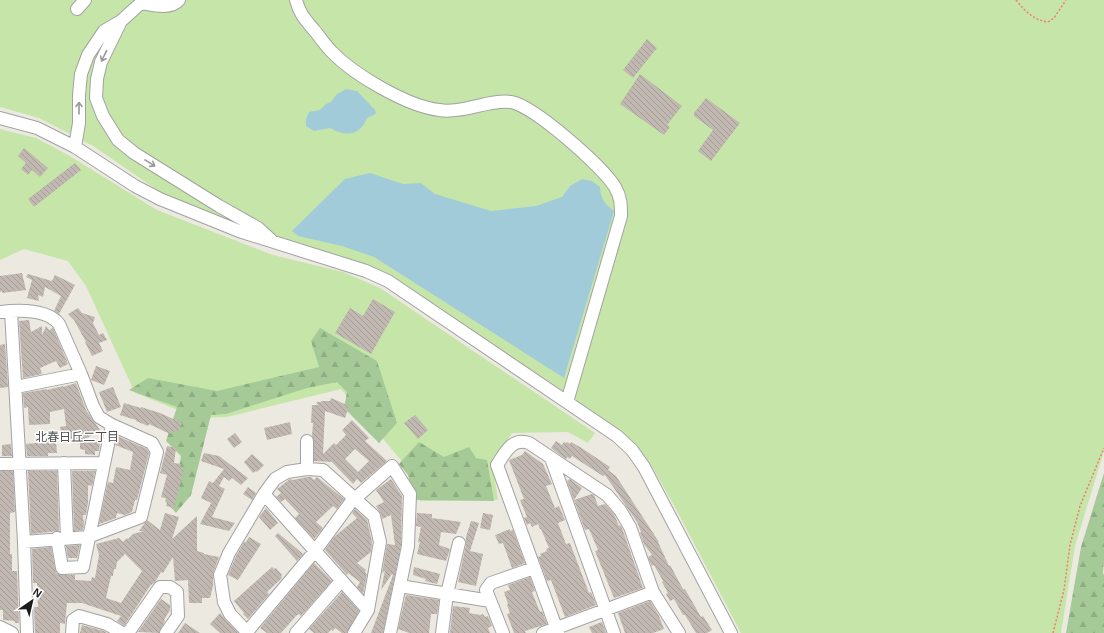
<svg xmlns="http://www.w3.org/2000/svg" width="1104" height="633" font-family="Helvetica,'Noto Sans JP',sans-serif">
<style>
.grass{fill:#c5e6a8}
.forest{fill:url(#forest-firs)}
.water{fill:#a2cbd9}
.building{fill:url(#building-back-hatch);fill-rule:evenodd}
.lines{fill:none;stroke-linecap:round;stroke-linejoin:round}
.minor-casing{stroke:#a2a2a2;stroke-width:14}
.path{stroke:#f47c6b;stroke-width:1.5;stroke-dasharray:2 2;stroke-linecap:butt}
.minor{stroke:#fff;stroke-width:12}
.oneway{stroke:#989898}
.labels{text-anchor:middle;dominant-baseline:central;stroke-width:3;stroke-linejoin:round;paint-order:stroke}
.neighbourhood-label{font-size:12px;fill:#4e4e4e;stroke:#fff}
</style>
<defs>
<pattern id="forest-firs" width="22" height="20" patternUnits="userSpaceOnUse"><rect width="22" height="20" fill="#a5ca97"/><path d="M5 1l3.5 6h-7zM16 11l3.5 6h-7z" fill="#8dad82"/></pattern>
<pattern id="building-back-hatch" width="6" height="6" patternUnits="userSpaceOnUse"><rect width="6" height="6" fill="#c1b8b1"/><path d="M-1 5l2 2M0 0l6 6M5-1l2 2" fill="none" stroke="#a59e98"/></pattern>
</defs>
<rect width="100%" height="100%" fill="#ece9e1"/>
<!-- grass -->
<path class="grass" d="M0,0H1104V451L1075,546L1061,633H741L676,509L650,463L628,439L398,281L372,267L340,256L299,245L242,226L163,194L93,146L39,118L0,107Z
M0,129L36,138L70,156L157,210L273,255L343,272L380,288L595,433L588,443L568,432L512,433L492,463L498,500L420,501L411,472L341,389L227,417L198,418L135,393L86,286L68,261L24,249L0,260Z"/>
<!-- forest -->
<path class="forest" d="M320,328L377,361L397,423L379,443L344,408L347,392L337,382L307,388L226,414L211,415L191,495L176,513L165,501L177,477L181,456L166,441L177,407L129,390L148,378L217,391L319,367L311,341Z
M419,442L444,457L469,447L476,458L487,460L494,501L415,500L408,475L399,464Z
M1104,473V561L1103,573L1104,575V633H1066L1081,547Z"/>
<!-- water -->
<path class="water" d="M346,89L357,91L375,110L376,113L374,115L367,118C360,136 345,137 330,128L314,131L306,126V119L309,112L320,110L326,104L331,102L337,94Z
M370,173L403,184L421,183L435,194L491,211L536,206L562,197L570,186L582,179L592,181L600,187C601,200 605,204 614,211L564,378L374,257L342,246L298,236L292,231L345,179Z"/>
<!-- building -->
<path class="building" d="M647,39L657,48L633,78L623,70Z
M640,74L682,106L667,125L670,127L664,135L620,104Z
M706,98L740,123L711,161L698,151L713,130L694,116V113Z
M24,148L48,168L40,177L32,170L28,175L21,169L26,163L18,156Z
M75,163L81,170L34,207L28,199Z
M22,273L26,290L2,293V291L0,292V276Z
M28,274L52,281L55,275L75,285L59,314L54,311L61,296L45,287L43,297L38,295L39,301L27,298L32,280L26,277Z
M373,299L395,312L371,354L335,333L350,308L363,316Z
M78,308L82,313L95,317L93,323L99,335L103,333L107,340L99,343L103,351L92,356L85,342H86L74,320L68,314Z
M29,320L31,332L42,326V335L46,326L49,330L53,328L68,364L60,368L56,361L40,368L42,374L23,378L19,321Z
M5,344L8,387L0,388V345Z
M96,366L110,371L104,385L91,380Z
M76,383L86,410L100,430L82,441L100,442L99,451H95V455L85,454V450L80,449V439L63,443L60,427L66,426L64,409L50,412V424L29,425L28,407L24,408L23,393L47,389V390L63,386V387Z
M113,387L121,407L107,412L99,392Z
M331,398L349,406L345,418L325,411L323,454L334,443L336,445L346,435L342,430L352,420L369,438L365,441L387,461L361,483L357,479L353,484L332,462L314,461V441L312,436L313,423H311L312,405H318L316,402H321V401H330ZM355,449L369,461L358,472L345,459Z
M124,403L141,408V407L160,413L182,423L177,433L172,431L170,434L149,424L148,426L136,421V420L120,415Z
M415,415L428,430L418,439L404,423Z
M290,422L292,434L267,440L264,428Z
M235,433L242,442L234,448L227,439Z
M117,436L147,449L149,453L137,500H135L132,512L125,515L117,513L116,518L99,524L108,482L113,483L116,467L130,470L133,452L115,445Z
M56,441L57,453H48V456H27L26,444Z
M556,441L562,445L564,442L566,443L567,442L570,444L571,442L580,447L610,467L608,470L616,476L659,542H658L669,566L670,565L683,589H685L701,617L703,616L712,630L707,633H696L685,615H683L674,599L670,601L666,594L668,593L662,582L663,581L654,565L652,566L648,557L652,555L644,544L640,533L641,532L637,522L605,475L603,476L572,456L570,459L567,457L566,459L559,454L551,448Z
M11,444L12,456H2V445Z
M167,446L176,448L174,463L181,464L180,469L184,470L174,508L166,506L168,499L161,497L167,475L160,473Z
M525,451L543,464L552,484L546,486L555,508L559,506L565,520L558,523L566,544L570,543L589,593L591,592L596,605L565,617L551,580L547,581L538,557L541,556L540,554L547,551L546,549L549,548L541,529H540L538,524L532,527L530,523L527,525L524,518L527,517L520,500L524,499L509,460L522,455Z
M204,453L219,456L248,478L241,485L232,478L229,481L224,477L219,486L225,489L212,517L235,523L229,531L200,524L211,503L201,498L209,481L213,483L224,469L201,461Z
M252,454L264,465L257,472L256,471L253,473L244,462Z
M0,471H13L15,512L10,513V554H12V571H17L19,623H15V621L3,620V610H0Z
M28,471H57L59,531L31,534Z
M72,471H95L92,486L88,485V503L86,515H83L84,524L83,530L74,531Z
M307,477H311L314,480L317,477L344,499L337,509L333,506L316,522L323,528L314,539L295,518L299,514L285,499L281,502L276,497L281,493L277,489L286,482L290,479L293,480Z
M391,479L402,496L401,545L383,633H371L393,575L392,574L381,590L385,570L382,574L387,544L395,545L391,515L382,519L381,514L376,506L384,502L376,490Z
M570,479L582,488L574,500L567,481Z
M248,487L256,493L252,500L243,494Z
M592,494L594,495L598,506L605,504L614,514L619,526L620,525L622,528L643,588L614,598L595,551L598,550L589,529L585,530L574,500Z
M266,508L278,523L270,530L259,517Z
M355,509L367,520L372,542L371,552L357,563L366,570L365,572L367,574L363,594L357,587L360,582L348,573L347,575L325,550L334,537L357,518L352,513Z
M165,513L179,517L172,539L197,516V551L204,553V554L219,557L213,573V586L210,598H202V603H189L188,580L175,581L173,557L163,573L161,572L155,582L150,586L124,626L117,621L121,616L82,603H67L65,624L60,623V633H35L34,607H38L37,583H33L32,549L51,547L56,573L62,575H75V580L91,581L92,577L95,578L99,555L96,544L119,538L123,542L127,538L128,539L133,534L144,531H139L147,520L160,530ZM125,554L142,571L121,603L106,598L111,576H113L114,569H116L117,562Z
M417,513L432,514V518L461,522L456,534L441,532L439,545L450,549L446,561L417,554L420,542H418L421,527L416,526Z
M483,513L493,515L490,530L480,528Z
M471,521L479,523L470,551L483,554L476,586L458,582L466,545V537Z
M510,529V531L513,530L525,563L512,568L503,543L499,544L495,535Z
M278,533L303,554L297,561L275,536Z
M249,537L261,544L238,580L228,575L236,556L244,542H246Z
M80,545L77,558H68L66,546Z
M314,563L332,581L301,616L299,614L296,616L281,633H267L260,628Z
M272,567L274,569L276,568L282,575L281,576L282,578L267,592L269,594L248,619L243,614L244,613L234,601Z
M414,567L440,574L437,584L425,581L426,579L413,575Z
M530,577L535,591L532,592L540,612L542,611L547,624L525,631L526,633H514L507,614L510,613L507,605L508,604L504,592L510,590L508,585Z
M342,592L359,611L347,633H342L335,628L333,631L331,630L328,633H314L309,629Z
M406,595L439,600L437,614H431L429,633H409L398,629Z
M161,599L170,605V610L164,620L165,621L159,633L138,632Z
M650,601L659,616L664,629L653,633H625L618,613Z
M453,606L470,608L469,613L480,615L483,614L485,617L488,616L492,626L488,628L490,633H450Z
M220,613L225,619L238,633H220L210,624Z
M602,622L606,633H592L589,627Z
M185,623L200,633H178Z
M82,625L104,631L107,633H80Z"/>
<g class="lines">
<!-- minor casing -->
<g class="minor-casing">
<path id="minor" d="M141,0V3C153,5 170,10 179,0
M296,0C300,15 305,19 314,30C320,37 325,45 332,52C354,75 407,106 439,110C462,114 489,99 511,102C534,106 602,166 615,187C621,197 621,205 621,216L567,402
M77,9L85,0
M121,21L101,62L97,79L96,98L103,116L118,140L134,153L219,206L258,228L271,240
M0,118L37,128L75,147L135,186L160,199L239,231L366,271L388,281L617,436L632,450L644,467L731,633
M75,147L79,123V95L81,74L88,55L104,31L121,21L141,3
M11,311L24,542L27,633
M0,312C18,310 47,309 59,324L81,374L93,406L99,417L112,425L152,443L157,452L141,517L88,537L24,542
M16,387L81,374
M307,441V469
M551,458L614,633
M64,463L67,538
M0,464L104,463
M264,494L368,610
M57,538L62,568L83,567L112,425
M400,586L490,601
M0,627L12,633
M72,633L73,620L79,616L107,624L122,633
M128,633L160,587H170L177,592L178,616L166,633
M246,633L315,551L351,502L392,466L410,494L408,546L390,633
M248,633L230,614L224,602L220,575L229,553L264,494L275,479L287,472L307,469L323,470L374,516L380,542L368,610L354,633
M296,633L341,581
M442,633L447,594L459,543
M503,633L486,590L491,583L534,568
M543,633L653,592
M558,633L497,465C505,453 512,437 529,443L607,495L620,510L630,527L653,592L679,633"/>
</g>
<!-- path -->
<path class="path" d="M1016,0C1025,11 1033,20 1048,22L1054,18L1066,0
M1053,633L1064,590L1070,545L1080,506L1104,448"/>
<!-- minor -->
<use href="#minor" class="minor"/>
</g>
<!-- one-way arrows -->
<defs><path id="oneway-shaft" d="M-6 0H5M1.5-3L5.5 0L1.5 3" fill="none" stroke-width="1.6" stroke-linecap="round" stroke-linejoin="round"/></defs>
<g class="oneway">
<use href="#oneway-shaft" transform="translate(104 56) rotate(116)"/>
<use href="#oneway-shaft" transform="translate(79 108) rotate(-90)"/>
<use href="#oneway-shaft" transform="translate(150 163) rotate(32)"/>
</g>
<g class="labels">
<!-- neighbourhood labels -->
<g class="neighbourhood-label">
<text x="77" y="437">北春日丘二丁目</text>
</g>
</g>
<!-- north arrow -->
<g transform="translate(32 601) rotate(34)" stroke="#ffffff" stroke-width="3" paint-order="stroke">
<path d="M0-3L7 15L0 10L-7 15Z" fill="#1b1b1b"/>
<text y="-6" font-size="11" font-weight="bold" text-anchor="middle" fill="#1b1b1b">N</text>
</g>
</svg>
